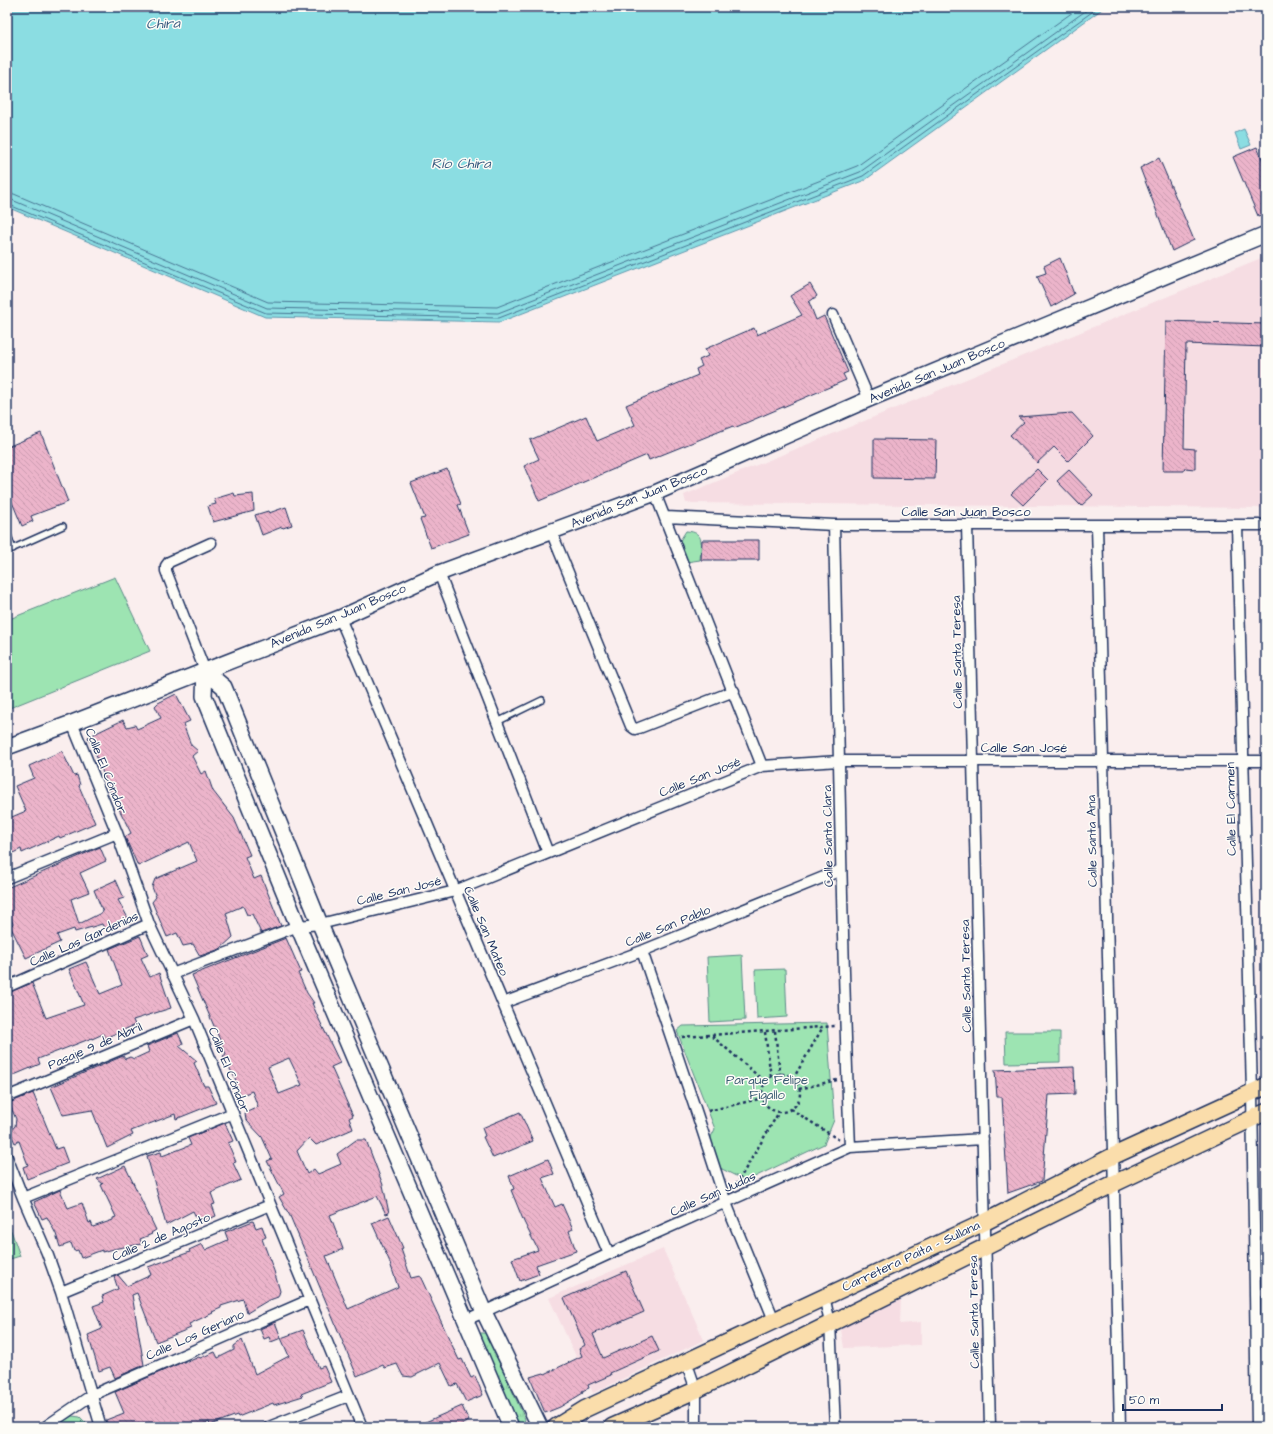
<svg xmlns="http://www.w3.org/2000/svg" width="1273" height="1434" font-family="'Architects Daughter',sans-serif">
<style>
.built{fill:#f6dde3}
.grass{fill:url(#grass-tufts);stroke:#5c8a88}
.green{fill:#9de4b2;stroke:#5c8a88}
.water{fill:#8bdde2;stroke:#5e97ad}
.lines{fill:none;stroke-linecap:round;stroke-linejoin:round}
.shore{stroke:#487593;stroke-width:1}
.building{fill:url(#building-back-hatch);stroke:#1b2f5e;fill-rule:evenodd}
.lane-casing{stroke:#1b2f5e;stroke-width:8}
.street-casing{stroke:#1b2f5e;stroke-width:13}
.secondary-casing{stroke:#1b2f5e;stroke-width:18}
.primary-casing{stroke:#1b2f5e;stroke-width:19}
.path{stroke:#1b2f5e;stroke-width:2.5;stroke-dasharray:3 3;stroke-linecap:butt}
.lane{stroke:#fdfcf7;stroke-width:5}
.street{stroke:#fdfcf7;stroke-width:10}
.secondary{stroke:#fdfcf7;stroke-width:15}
.primary{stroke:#faddab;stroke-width:16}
.labels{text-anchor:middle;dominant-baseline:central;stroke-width:3;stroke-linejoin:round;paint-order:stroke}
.street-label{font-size:13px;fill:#1b2f5e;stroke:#fdfcf7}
.park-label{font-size:13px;fill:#3c5c73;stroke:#fdfcf7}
.water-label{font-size:14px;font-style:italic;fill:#375a7f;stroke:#fdfcf7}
</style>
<defs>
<pattern id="grass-tufts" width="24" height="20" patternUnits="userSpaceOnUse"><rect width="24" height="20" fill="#9de4b2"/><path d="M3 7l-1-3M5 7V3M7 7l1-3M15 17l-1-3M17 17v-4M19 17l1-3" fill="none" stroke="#87c49c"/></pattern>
<pattern id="building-back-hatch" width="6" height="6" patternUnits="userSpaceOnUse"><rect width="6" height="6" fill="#ecb4ca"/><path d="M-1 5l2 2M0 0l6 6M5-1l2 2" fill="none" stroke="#ca9bb0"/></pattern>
</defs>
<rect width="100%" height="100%" fill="#faeeee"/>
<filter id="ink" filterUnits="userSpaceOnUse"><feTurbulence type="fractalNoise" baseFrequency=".025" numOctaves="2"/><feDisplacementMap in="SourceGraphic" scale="8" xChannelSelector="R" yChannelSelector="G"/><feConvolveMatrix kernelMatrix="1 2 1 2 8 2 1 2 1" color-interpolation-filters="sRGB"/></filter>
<g filter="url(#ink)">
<!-- built -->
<path class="built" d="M1266,256V508L686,503L684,495Z
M663,1249L704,1340L593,1393L549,1298Z
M901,1298L900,1324L921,1322V1345L844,1348L841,1330L850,1321Z"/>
<!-- grass -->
<path class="grass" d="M481,1333H486L525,1419L523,1425H515L479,1335Z"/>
<!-- green -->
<path class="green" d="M1263,261H1266V306H1262Z
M686,531C706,532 701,545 700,560L686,562L679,542Z
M115,577L150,651L7,709V620Z
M742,955L745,1020L710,1022L707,957Z
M785,969L787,1017L757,1019L755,970Z
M827,1023L834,1120L824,1144L746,1181L720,1168L710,1139L715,1129L677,1031L683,1026Z
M1005,1032H1060V1062L1006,1063Z
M7,1219L20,1256L7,1260Z
M72,1416L80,1417L86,1423V1427H55Z"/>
<!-- water -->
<path class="water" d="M7,7H1105L865,180L500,322L265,317L7,207Z
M1244,129L1251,145L1241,149L1235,133Z"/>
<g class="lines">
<!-- shore -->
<path class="shore" d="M7,193L14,194L268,302L497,307L857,166L1080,7
M7,199L12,200L267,308L498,313L860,172L1091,7
M7,204L266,313L499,318L863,176L1099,7"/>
</g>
<!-- building -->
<path class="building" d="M1257,147L1266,168V213L1258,216L1233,157Z
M1159,158L1194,240L1172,251L1140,168Z
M1060,258L1074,294L1051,307L1037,276L1046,273L1044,266Z
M810,284L817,296L809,302L816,320L824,316L848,372L843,374L846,380L734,428L733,426L649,460L647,455L539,501L524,466L539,459L530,440L586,416L597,441L635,425L626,405L698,375L696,369L702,366L699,360L708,356L705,349L754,328L757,335L802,315L790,296Z
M1166,321L1266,324V347L1186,344L1184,448L1195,449V469L1185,468L1184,471H1163Z
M1072,413L1093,436L1068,461L1054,447L1037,463L1010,435L1024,422L1018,417Z
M41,433L68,502L31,516L33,521L22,526L7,490V447Z
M874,439L936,440L935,479L874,478Z
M447,469L461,504L458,505L469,534L431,548L420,519L425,518L411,483Z
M1037,469L1048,480L1023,505L1011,494Z
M1069,470L1093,495L1081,506L1057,481Z
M234,493L235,496L253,494L254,511L213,522L208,506L216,504L214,499Z
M286,507L292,525L283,528L282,527L262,535L255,515L268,511L269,513Z
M702,540H759V560H701Z
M176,694L190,721L183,724L191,745L198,751L192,756L201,774L206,771L213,791L234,818L250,855L245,857L254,879L261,876L281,926L261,933L252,914L247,915L243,906L226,913L233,937L220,949L200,956L193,944L183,946L177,933L167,937L152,902L156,897L152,887L155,879L197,861L189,842L138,866L125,837L131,833L109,789L96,755L88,737L123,720L127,727L135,725L137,729L161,718L155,706L158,703Z
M62,751L74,776L77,775L80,785L79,786L95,823L60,838L59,836L22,853L21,849L7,856V819L26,811L15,786L34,778L29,766Z
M100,847L106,861L80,873L89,892L71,899L79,924L103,912L94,890L116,880L124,898L118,900L128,918L105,930L102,924L75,932L74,929L57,935L60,942L26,958L10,926L13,924L7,908V888Z
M140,936L148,955L141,958L150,977L159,973L171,1008L133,1020L135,1025L105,1038L103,1034L92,1039V1038L38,1059L40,1064L7,1078V993L32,983L46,1018L84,1005L69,969L86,962L100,994L122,985L109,949Z
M286,938L301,972L298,973L307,993L314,1003H312L317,1015L340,1063L331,1067L353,1116L349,1118L353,1129L316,1145L309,1138L297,1151L307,1174L314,1169L318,1174L341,1164L337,1154L356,1140H366L383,1185L389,1213L386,1214L377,1196L330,1215L343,1249L326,1256L348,1309L398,1287L389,1260L372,1223L389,1216L403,1248L401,1249L411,1278L420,1276L459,1360L462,1359L471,1378L475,1376L483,1395L466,1402L457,1384L451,1386L440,1363L412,1377L403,1376L397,1364L385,1368L383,1365L357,1376L301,1242L290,1216L279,1197L284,1194L267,1161L272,1159L262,1137L246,1120L245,1113L258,1107L252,1091L240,1096L234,1081L236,1080L223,1056L226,1054L192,975ZM289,1058L302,1085L279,1094L268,1067Z
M178,1033L183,1044L179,1046L197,1061L194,1063L204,1086H208L216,1103L176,1119L175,1114L131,1131L133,1135L107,1148L92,1110L63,1115L51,1087L123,1056L125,1059L130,1057L134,1059L149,1052L147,1046Z
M1074,1067L1075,1094L1049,1095L1042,1181L1008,1193L1002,1097H997L995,1070Z
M33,1093L56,1149L62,1147L68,1163L27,1179L23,1167L28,1165L19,1141L15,1143L10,1132L15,1126L16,1119L9,1103Z
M520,1112L533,1141L493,1158L483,1137L485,1136L482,1128Z
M225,1123L233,1141L228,1143L236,1162L233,1163L241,1180L211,1193L215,1204L212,1205L216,1216L199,1223L193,1211L166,1225L147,1156L161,1152L162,1156L191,1145L188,1138Z
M548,1159L554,1174L542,1178L555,1207L562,1204L573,1229L569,1231L576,1251L536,1265L539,1274L520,1281L512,1259L538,1250L524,1222L511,1190L514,1189L509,1176Z
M125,1166L156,1230L151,1233L152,1234L140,1239L142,1244L118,1248L102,1252V1250L81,1258L78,1250L74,1251L71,1243L60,1247L56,1234L47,1217L42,1219L34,1202L60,1190L68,1208L82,1203L89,1223L91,1222L93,1227L113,1220V1218L116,1217L101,1185L103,1184L97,1179Z
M253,1221L256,1228L262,1226L266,1237L262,1239L274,1271L280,1291L278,1297L267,1301L247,1313L243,1299L221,1306V1308L212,1312L213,1313L189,1324L191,1328L156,1342L137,1293L132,1295L144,1365L115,1378L110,1367L99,1371L88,1335L102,1329L93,1306L104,1302L102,1296L118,1289L114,1277L118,1275L127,1286L151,1275L148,1267L190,1252L189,1250L202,1244L205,1250L228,1240L225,1232Z
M626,1271L644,1312L593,1334L603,1358L652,1336L659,1351L610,1373L611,1375L588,1385L589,1388L582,1391L583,1393L560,1407L545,1413L530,1377L544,1373L545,1374L582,1356L579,1349L585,1345L564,1298Z
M275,1322L281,1338L271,1342L269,1337L264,1339L260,1329Z
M303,1330L319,1368L324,1366L331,1382L301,1394L303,1396L274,1405L273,1403L238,1417L237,1415L210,1425L209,1422L198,1427H136L135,1424L126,1427H107L106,1420L124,1413L115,1392L185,1361V1363L199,1357L200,1358L215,1352L218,1358L234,1350V1346L242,1340L255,1374L289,1356L281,1338Z
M462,1406L469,1421L456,1427H414Z"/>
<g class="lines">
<!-- lane casing -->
<g class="lane-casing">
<path id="lane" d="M7,532L13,549
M7,551L63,526
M497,722L542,700"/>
</g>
<!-- street casing -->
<g class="street-casing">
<path id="street" d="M833,315L869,399
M655,493L762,766
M666,517L834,525H1266
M834,525C839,732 841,940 850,1147
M967,525L990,1427
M1097,525L1120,1427
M1237,525L1252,1092L1257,1427
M551,531L631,726L635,729L639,728L734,691
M439,573L548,853
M340,618L609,1254
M205,671L166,571V566L169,562L211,543
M72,723L117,833L149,924L194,1019L362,1427
M7,878L117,833
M642,951L697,1114L726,1203L774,1320
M172,974L298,926L320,924L455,891L762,766L839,761H1266
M7,987L149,924
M503,1003L642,951L841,870
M7,1097L194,1019
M7,1157L23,1198L47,1253L61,1292L101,1427
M23,1198L233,1113
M61,1292L270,1205
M824,1296L830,1323L835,1427
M464,1321L609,1254L850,1147L983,1139
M686,1361L696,1390V1427
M45,1427L92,1395L309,1300
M269,1427L348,1396"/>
</g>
<!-- secondary casing -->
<g class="secondary-casing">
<path id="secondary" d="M205,671L224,687L320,924L484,1312L540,1427
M205,671L204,696L298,926L511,1427
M7,747L72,723L340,618L439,573L655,493L869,399L1266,234"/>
</g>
<!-- primary casing -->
<g class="primary-casing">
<path id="primary" d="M556,1427L585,1409L985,1222L1113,1156L1266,1086
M612,1427L696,1390L1113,1184L1266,1112"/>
</g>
<!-- path -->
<path class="path" d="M775,1031L780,1074
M765,1032L771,1077
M712,1036L765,1082
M682,1037L835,1026
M762 1093a19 19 0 1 1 38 0a19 19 0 1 1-38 0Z
M793,1079L823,1027
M799,1089L837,1080
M791,1109L839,1140
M708,1111L763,1098
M736,1185L779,1112"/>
<!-- lane -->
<use href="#lane" class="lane"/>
<!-- street -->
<use href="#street" class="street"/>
<!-- secondary -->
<use href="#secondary" class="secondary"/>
<!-- primary -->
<use href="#primary" class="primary"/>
</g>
</g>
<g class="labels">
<!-- street labels -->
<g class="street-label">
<text transform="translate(937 371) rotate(-23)">Avenida San Juan Bosco</text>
<text transform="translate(639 497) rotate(-22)">Avenida San Juan Bosco</text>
<text x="966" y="512">Calle San Juan Bosco</text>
<text transform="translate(338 616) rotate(-23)">Avenida San Juan Bosco</text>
<text transform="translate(957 652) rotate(-91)">Calle Santa Teresa</text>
<text x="1024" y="748">Calle San José</text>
<text transform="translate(106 771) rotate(68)">Calle El Cóndor</text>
<text transform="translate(700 777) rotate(-22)">Calle San José</text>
<text transform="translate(1231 809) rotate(-91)">Calle El Carmen</text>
<text transform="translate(828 836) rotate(-91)">Calle Santa Clara</text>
<text transform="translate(1092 841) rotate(-91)">Calle Santa Ana</text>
<text transform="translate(399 891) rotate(-14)">Calle San José</text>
<text transform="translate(668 926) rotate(-22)">Calle San Pablo</text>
<text transform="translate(486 931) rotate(67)">Calle San Mateo</text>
<text transform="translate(84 939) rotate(-24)">Calle Las Gardenias</text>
<text transform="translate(966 976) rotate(-91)">Calle Santa Teresa</text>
<text transform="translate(95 1046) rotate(-23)">Pasaje 9 de Abril</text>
<text transform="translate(229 1070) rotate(68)">Calle El Cóndor</text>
<text transform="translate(713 1194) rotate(-24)">Calle San Judas</text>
<text transform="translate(161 1237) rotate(-23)">Calle 2 de Agosto</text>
<text transform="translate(911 1256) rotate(-25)">Carretera Paita - Sullana</text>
<text transform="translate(974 1312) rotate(-91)">Calle Santa Teresa</text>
<text transform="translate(195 1335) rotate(-24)">Calle Los Geriano</text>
</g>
<!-- park labels -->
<g class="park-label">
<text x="767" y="1080">Parque Felipe<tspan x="767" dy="15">Figallo</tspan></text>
</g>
<!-- water labels -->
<g class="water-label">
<text transform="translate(163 24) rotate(-2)">Chira</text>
<text x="461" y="164">Río Chira</text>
</g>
</g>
<!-- margin -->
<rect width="1273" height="1434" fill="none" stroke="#fdfcf7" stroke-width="24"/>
<rect x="12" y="12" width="1249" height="1410" fill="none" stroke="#1b2f5e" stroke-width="1.5" filter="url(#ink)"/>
<!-- scale -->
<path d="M1123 1404v6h99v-6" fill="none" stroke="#1b2f5e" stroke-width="2"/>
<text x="1129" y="1404" font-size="12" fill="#1b2f5e" stroke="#fdfcf7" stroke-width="3" paint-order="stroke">50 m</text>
</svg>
